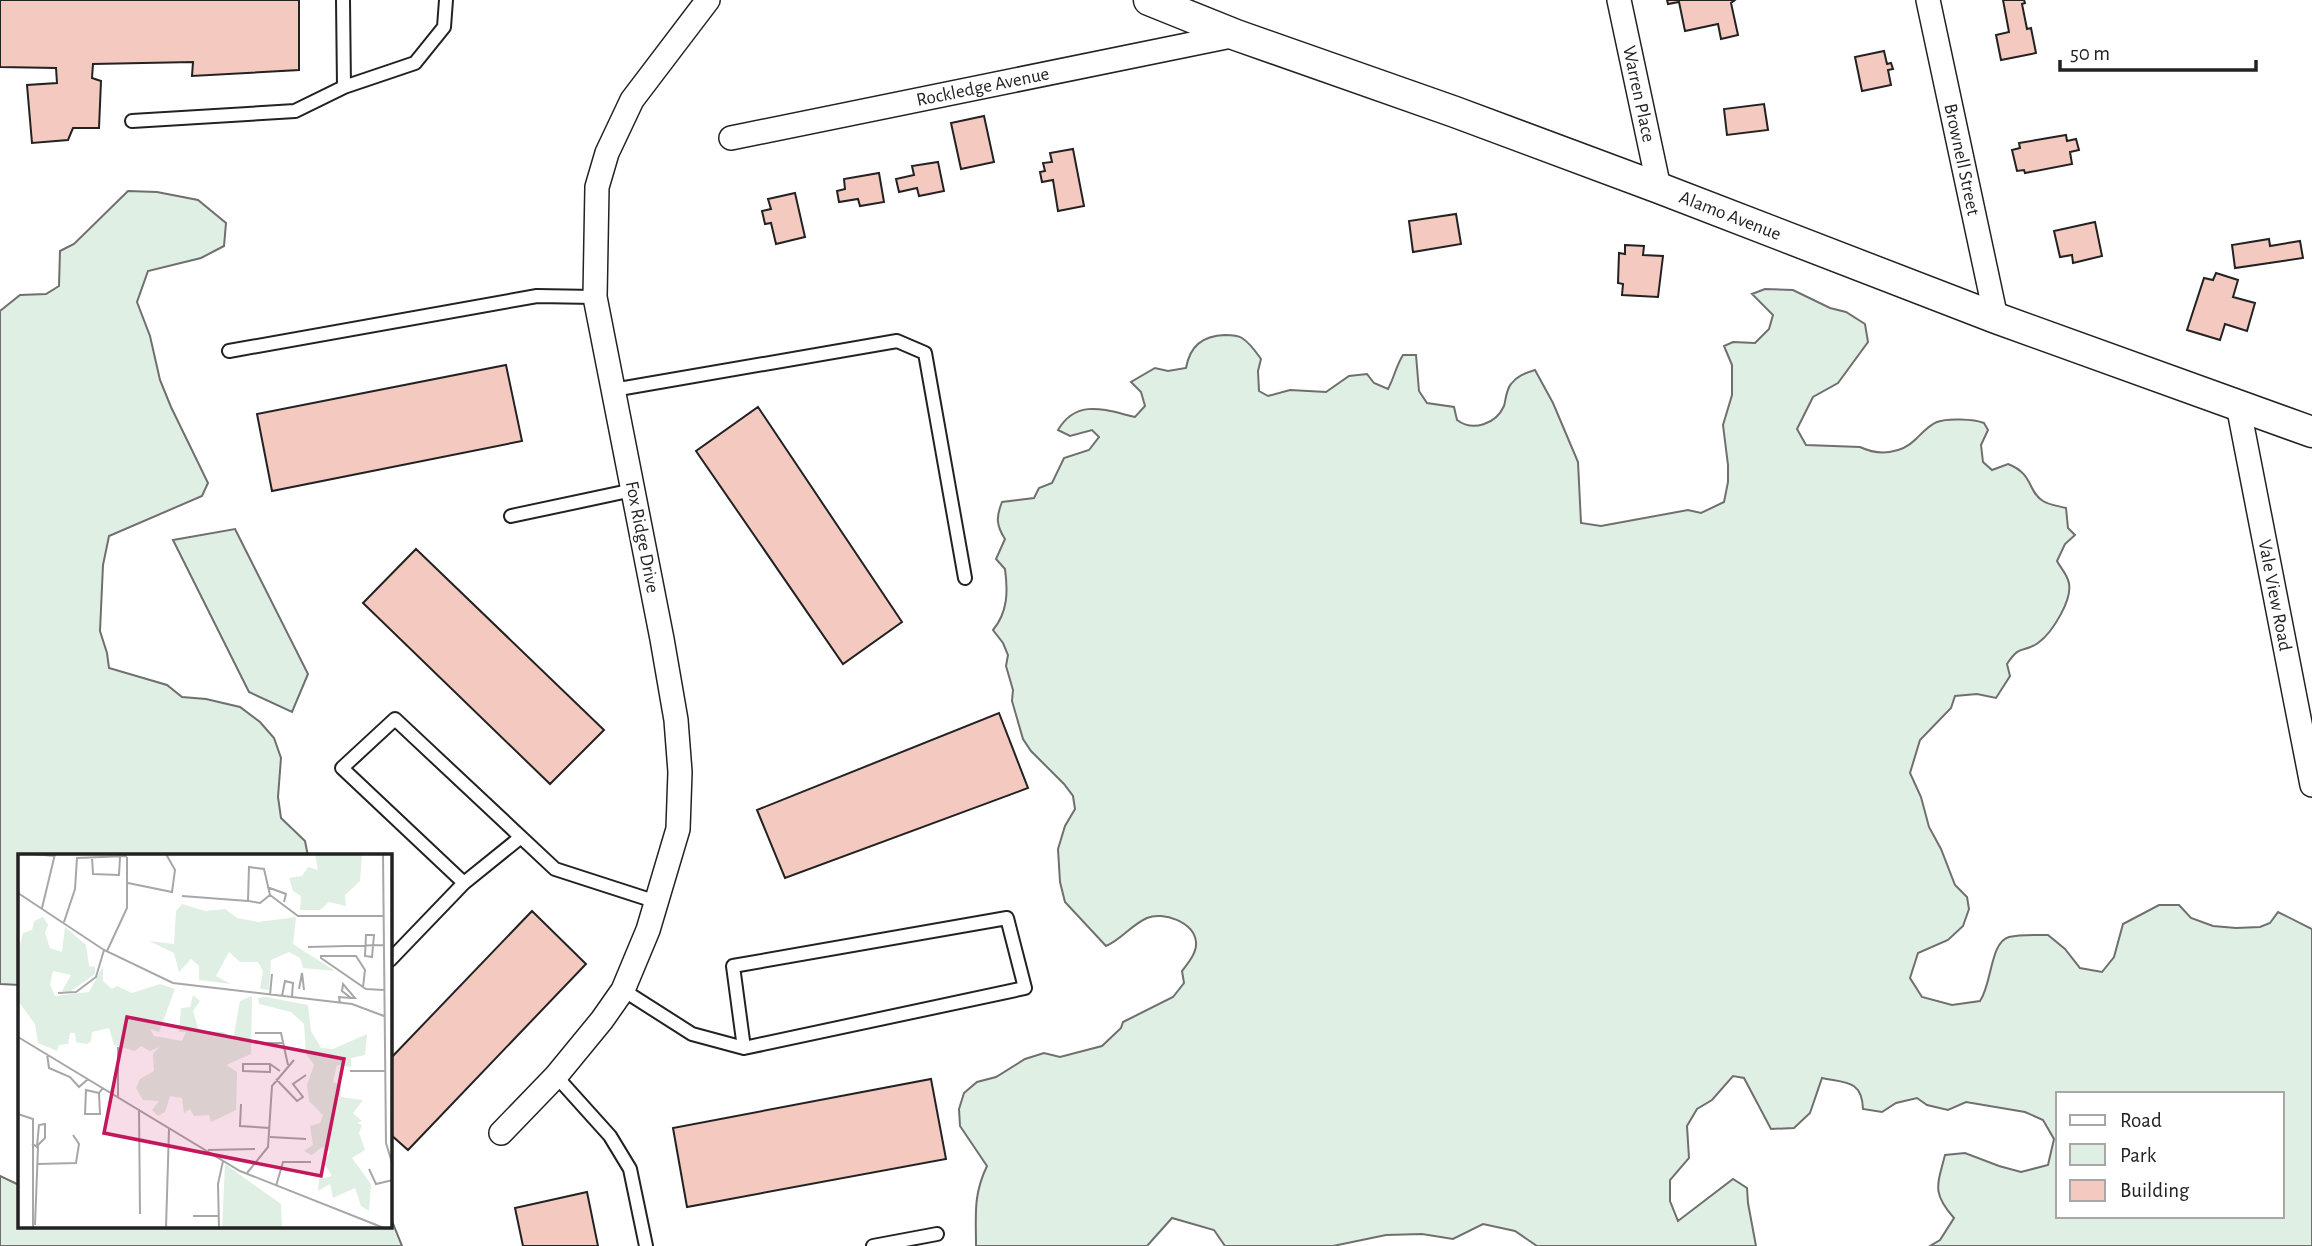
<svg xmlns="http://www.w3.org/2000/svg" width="2312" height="1246" font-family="'Alegreya Sans',sans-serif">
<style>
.green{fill:#e0efe3;stroke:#6f6f6f;stroke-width:2;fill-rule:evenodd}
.building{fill:#f3c9c0;stroke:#222;stroke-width:2}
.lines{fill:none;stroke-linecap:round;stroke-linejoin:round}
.service-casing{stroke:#222;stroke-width:16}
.minor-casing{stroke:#222;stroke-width:26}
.tertiary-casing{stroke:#222;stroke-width:33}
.service{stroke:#fff;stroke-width:12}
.minor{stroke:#fff;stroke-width:23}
.tertiary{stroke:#fff;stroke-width:30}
.labels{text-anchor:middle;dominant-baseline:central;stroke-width:5;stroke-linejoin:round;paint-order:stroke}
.street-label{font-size:19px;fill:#222;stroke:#fff}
.inset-road{fill:none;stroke:#a7a7a7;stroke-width:2}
.view{fill:#c2185b;fill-opacity:0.15;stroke:#c2185b;stroke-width:3.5}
.inset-edge{fill:none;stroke:#222;stroke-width:3.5}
</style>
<rect width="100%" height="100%" fill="#fff"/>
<!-- green -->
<path class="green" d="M128,191L157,192L198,200L226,223L224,246L201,258L148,271L137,302L150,336L160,380L171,407L208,483L202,496L109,536L103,565L100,631L107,653L109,668L167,685L182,697L206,699L240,707L260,722L274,738L281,758L278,797L281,818L305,841L308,856H19V985L0,984V311L20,295L46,294L59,286L60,251L74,244Z
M1765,289L1793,290L1830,308L1846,312L1865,324L1868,342L1838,383L1813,397L1797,429L1806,445L1860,447C1879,456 1901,454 1916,439C1922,433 1929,425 1937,422C1947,418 1974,419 1984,423L1988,430L1981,445L1983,462L1992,470L2008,464C2034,474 2027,491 2043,501C2049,505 2059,506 2066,508L2068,528L2075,535L2065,544L2057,561C2060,567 2066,573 2068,580C2075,597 2052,633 2038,643C2022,654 2021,643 2007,664L2010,676L1996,698L1977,694L1955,696L1951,708L1920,740L1910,773L1921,797L1929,827L1941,849L1955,885L1967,897L1969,909L1963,926L1948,940L1918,953L1910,978L1922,997L1952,1005L1980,1001C1992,984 1990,942 2009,937C2021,934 2036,935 2048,935L2065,949L2080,968L2102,972L2114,957L2123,924L2159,905H2179L2191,918L2213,926L2236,928L2260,927L2270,923L2278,912L2312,929V1246H1930L1940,1240L1954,1218C1932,1193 1937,1186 1945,1155L1965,1153L1999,1166L2021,1172L2048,1165L2054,1139L2043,1120L2025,1112L1966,1102L1948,1110L1927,1105L1917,1098L1896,1103L1882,1112L1863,1109C1862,1080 1846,1083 1822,1078L1810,1113L1794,1128L1771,1129L1744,1078L1733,1076L1712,1100L1697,1109L1687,1126L1689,1158L1670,1180V1201L1678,1221L1733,1179L1747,1188L1748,1203L1756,1246H1537L1515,1231L1483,1224L1453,1239L1422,1234L1386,1235L1333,1246H1225L1214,1230L1172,1218L1147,1246H976C976,1215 973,1195 987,1166L960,1126L959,1109L964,1093L977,1082L996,1077L1025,1059L1044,1053L1060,1057L1102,1046L1121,1028L1123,1022L1173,997L1184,983L1182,971C1188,963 1197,953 1196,942C1194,922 1163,911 1147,918C1131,925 1122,939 1106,946L1065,902L1060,882L1058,849L1065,826L1075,809L1073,796L1064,784L1031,751L1023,739L1012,701L1013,690L1006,666L1008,655L1003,643L993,630C1008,612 1008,591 1005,569L996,559L1005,539C996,525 996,517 1002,502L1034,498L1039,488L1052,483L1064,458L1089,450L1099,437L1092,430L1070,436L1058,430C1077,398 1105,410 1135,417L1145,406L1141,392L1131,382L1155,368L1168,371L1186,368C1190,346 1202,336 1225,335C1230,335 1237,335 1242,338C1250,343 1256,352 1261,359L1258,371L1259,391L1268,396L1290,390L1326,392L1349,376L1367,374L1374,383L1388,389C1394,378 1396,366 1403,355H1416L1419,391L1427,403L1454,407L1457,420C1473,432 1496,424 1504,406C1506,399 1506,390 1511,384C1517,376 1525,373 1535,370L1553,403L1578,462L1581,523L1601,526L1688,510L1701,513L1724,502L1728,482V465L1723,425L1732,395V365L1724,346L1733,342L1755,343L1769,329L1773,315L1752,294ZM2058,1094H2282V1216H2058Z
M235,529L308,674L292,712L249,692L173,540Z
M0,1176L19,1185V1227H390V1216L402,1246H0Z"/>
<!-- building -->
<path class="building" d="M0,0H299V70L192,76L193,62L93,64L92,78L101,81L99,128H73L68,140L32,143L27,85L57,83L56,68L0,67Z
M1667,0H1735L1731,3L1738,35L1721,39L1718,24L1685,31L1679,2L1668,4Z
M2003,0H2024L2025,3L2022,4L2027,29L2031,28L2036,53L2001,60L1996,35L2009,32Z
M1884,51L1887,64L1891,63L1893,69L1888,70L1891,85L1862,91L1855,57Z
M1764,104L1768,130L1727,135L1724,109Z
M984,116L994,162L961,169L951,123Z
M2066,135L2067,141L2076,139L2079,150L2070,152L2072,164L2025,173L2024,170L2017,171L2012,150L2020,148L2019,143Z
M1073,149L1084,206L1058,211L1053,180L1042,182L1040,172L1045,171L1043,163L1052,162L1050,153Z
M938,162L944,191L919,196L917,188L899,192L896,179L914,175L912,166Z
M879,173L884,202L860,206L858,199L839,202L837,191L845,189L844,179Z
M795,193L805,237L776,244L771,223L765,224L762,211L771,209L768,199Z
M1456,214L1461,244L1413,252L1409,221Z
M2095,222L2102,256L2073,263L2072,255L2060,257L2054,231Z
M2269,239L2270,246L2300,241L2303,258L2235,268L2232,245Z
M1625,245L1644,246L1643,255L1663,256L1658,297L1622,295L1623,284L1618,283L1619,253L1625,254Z
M2216,273L2238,280L2233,297L2255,303L2247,331L2225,324L2220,340L2187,330L2204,278L2213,280Z
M506,365L522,441L272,491L257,414Z
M758,407L902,622L843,664L696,451Z
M416,549L604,730L550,784L363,603Z
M999,713L1028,788L785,878L757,810Z
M532,911L586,964L408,1150L390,1134V1059Z
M931,1079L946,1159L687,1207L673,1128Z
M587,1192L598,1246H523L515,1208Z"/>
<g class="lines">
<!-- service casing -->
<g class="service-casing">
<path id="service" d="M343,0L344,87
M132,121L295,111L344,87L415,63L444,27L446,0
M229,351L537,296L595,297
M613,390L897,341L925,353L965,578
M511,516L633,490
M464,883L521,837
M390,960L464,883L342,768L395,719L555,869L657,902
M623,990L692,1034L744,1048L1025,988L1007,918L733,966L744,1048
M556,1076L610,1136L630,1169L646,1246
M873,1246L937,1234"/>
</g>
<!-- minor casing -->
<g class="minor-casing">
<g id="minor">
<path id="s1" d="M1619,0L1659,188"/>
<path id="s2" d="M1928,0L1996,318"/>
<path id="s3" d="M731,138L1236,35"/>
<path id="s4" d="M2238,405L2312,785"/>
<path d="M501,1133L556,1076L602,1020L623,990L648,930L678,829L680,772L676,720L662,639L595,297L597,187L607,153L632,100L708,0"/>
</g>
</g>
<!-- tertiary casing -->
<g class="tertiary-casing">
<g id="tertiary">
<path id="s5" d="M1149,0L1236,35L1455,112L1659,188L1996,318L2312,432"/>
</g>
</g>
<!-- service -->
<use href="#service" class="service"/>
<!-- minor -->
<use href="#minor" class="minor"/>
<!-- tertiary -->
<use href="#tertiary" class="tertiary"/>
</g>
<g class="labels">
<!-- street labels -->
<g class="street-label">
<text stroke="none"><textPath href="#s3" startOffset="257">Rockledge Avenue</textPath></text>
<text stroke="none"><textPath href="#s1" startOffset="96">Warren Place</textPath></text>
<text stroke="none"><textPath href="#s2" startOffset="163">Brownell Street</textPath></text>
<text stroke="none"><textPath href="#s5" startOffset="620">Alamo Avenue</textPath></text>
<text transform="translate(642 537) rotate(79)">Fox Ridge Drive</text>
<text stroke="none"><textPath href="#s4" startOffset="194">Vale View Road</textPath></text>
</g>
</g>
<!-- overview -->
<g transform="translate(18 854)">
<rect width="374" height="374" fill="#fff"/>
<path d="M297,0H344L342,27L327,41L328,52L311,48L302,56H282L283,42L275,37L271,24L284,22L290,13L300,16ZM164,50L187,57L207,55L219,64L240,68L278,63L275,90L317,117L285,114L282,104L271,98L253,106L251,136L242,135L245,117L240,108H222L211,98L198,122L213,130L181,126V112L173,105L161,118L156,99L131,87L156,90L158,57ZM25,63L30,71L27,79L32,94L44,98L47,73L68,91L71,112L77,113V120L52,138L44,137L53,121L35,117L32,130L37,142L71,138L85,112V127L94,135L99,132L114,139L142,130L157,135L141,178L132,175L136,182L164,187L168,178H161L163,154L172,153L175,141L182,147L175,157L181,177L206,178L215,186L222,147L234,142L233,200L208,211L219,218L218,256L193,268L191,261L176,262L172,255L166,259L164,244L152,242L147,258L140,262L134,256L141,247L125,246L118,234L122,225L136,217L135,200L141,193L132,197L123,192L117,197L96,191L91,174L74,178L73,188L68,190L58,188L57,179H52L50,190L41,191L39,197L20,189L17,170L0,147V98L5,79L14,76L16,67ZM248,143L290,151L293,177L303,194L315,195L349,180L347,201L333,204V213L319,211L315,228L323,231V243L345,246L335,259L344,267L339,269L344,271L341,279L347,296L334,304L353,330L351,357L343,352L337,334L315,344L312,330L300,337L301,325L314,322L306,309L312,297L304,293L294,301L286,297L295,291L292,272L302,269L305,261L291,247L289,231L296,211L288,200L286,170L273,158L241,150L240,144ZM207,310L263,350L264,374H204Z" fill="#e0efe3"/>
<path class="inset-road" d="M14,0L37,2M365,0L368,289L375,312M74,3L75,20L101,21L102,3M110,29L154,38L157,16L148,0M249,33L268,40L266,48M0,39L86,96L155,129L334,150L366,162M252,41L242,49L230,47L231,13L246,15L252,41L280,62H365M164,42L230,47M24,54L37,0M46,68L57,35L59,4L109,2M348,81H356L354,103L347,102ZM290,93L366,91M89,97L109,54V3M345,133L347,116L338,102H303V104L348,135L366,136M281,135L284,119L286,136M40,139L58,138L78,123L86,96M252,141L254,120M264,142L267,127L275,129L274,142M322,149L321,143L333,144H337L325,130L324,137L333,144M237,179H263L270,211M0,183L222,317L366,374M237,189H265M100,193V243M29,200L31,214L52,223L61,233L70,225M252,210V218L225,217V210H252L262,217M332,217H367M258,225L279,247L285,243L275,230L288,221M81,239L68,236L67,260H82L81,239L85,234M223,250L222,272L252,274M121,255L122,360M0,260L15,265V373M27,270V284L19,292L21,271ZM252,283L288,285M14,290L20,293L17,371M190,296L237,295M20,310L58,309L61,290L55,281M351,315L358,330L375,326M229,319L250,293L254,232L276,206M258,332L265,308H293M175,362H201M148,374L151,275M201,374L200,330L205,307"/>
<path class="view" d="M109,163L326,205L303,322L86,279Z"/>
<rect width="374" height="374" class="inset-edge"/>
</g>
<!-- legend -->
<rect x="2056" y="1092" width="228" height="126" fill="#ffffff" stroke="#a7a7a7" stroke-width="2"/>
<rect x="2070" y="1115" width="35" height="10" fill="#ffffff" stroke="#a7a7a7" stroke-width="2"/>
<text x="2120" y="1127" font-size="21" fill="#222222">Road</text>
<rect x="2070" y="1144" width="35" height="21" fill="#e0efe3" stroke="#a7a7a7" stroke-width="2"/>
<text x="2120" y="1162" font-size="21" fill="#222222">Park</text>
<rect x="2070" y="1180" width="35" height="21" fill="#f3c9c0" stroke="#a7a7a7" stroke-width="2"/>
<text x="2120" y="1197" font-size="21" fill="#222222">Building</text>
<!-- scale -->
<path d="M2060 60v10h196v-10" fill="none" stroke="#222222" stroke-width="3.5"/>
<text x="2070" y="60" font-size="21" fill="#222222" stroke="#ffffff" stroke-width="5" paint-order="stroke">50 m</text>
</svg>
